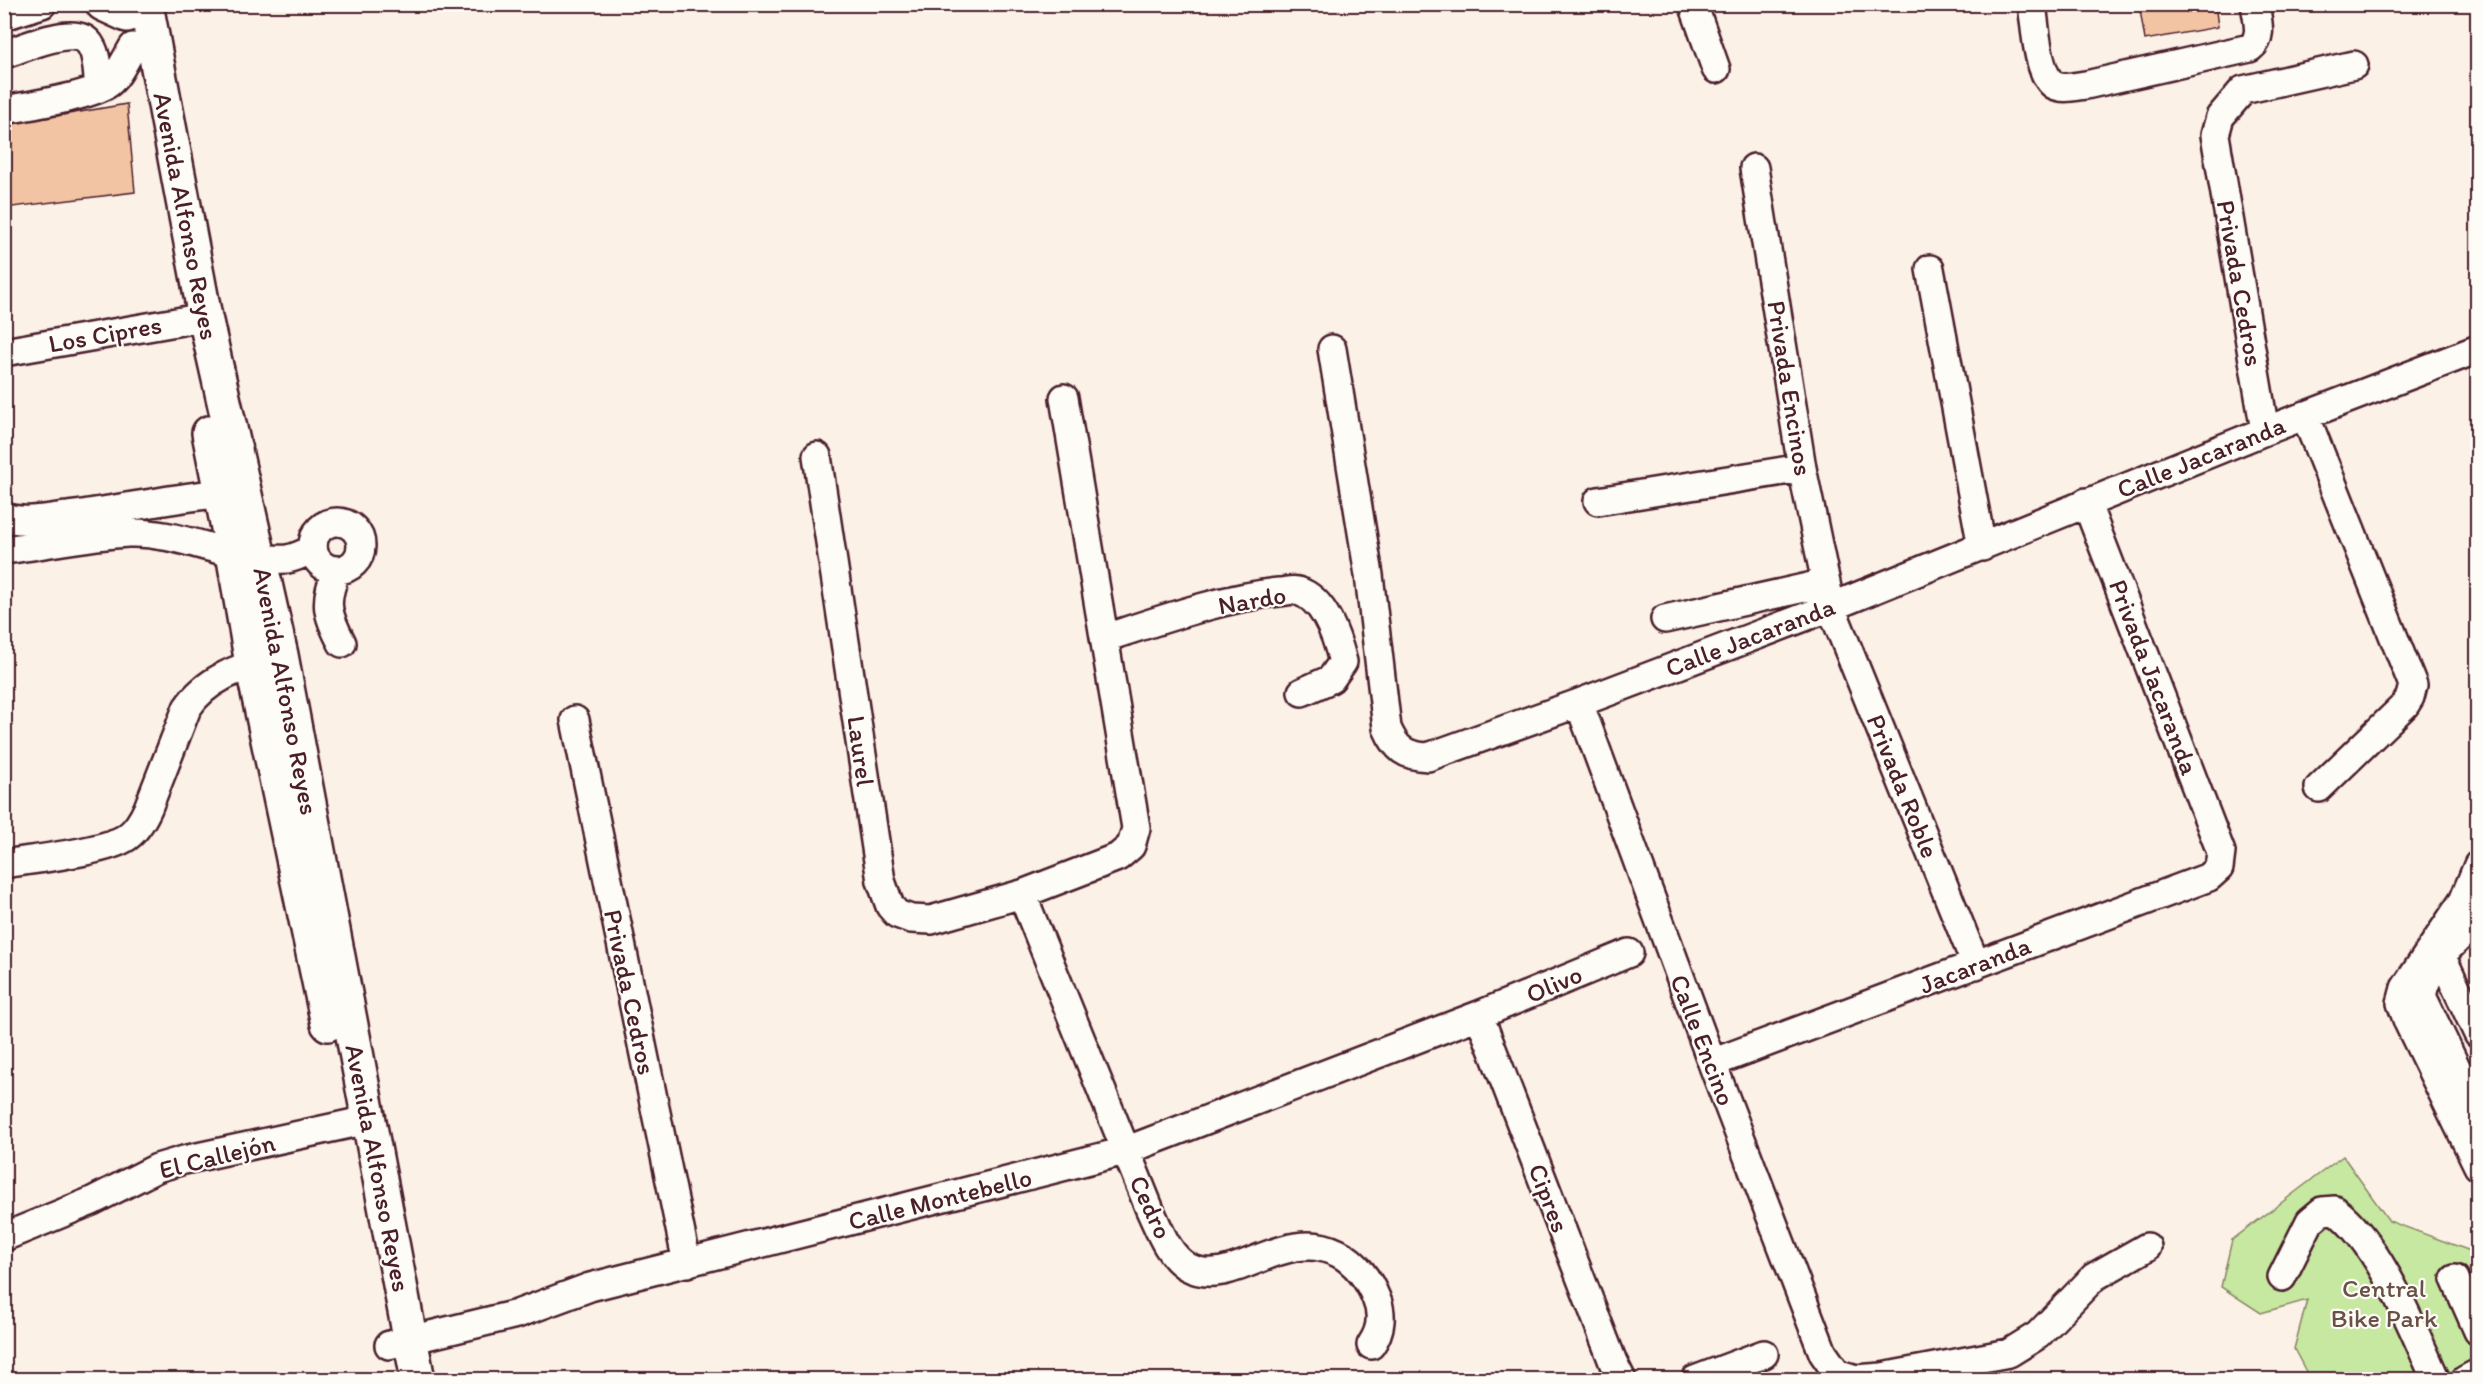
<svg xmlns="http://www.w3.org/2000/svg" width="2482" height="1384" font-family="Itim,sans-serif">
<style>
.green{fill:#c6e8a0;stroke:#888466;stroke-width:1.5}
.building{fill:#f3c4a3;stroke:#4a1f2b;stroke-width:1.5}
.lines{fill:none;stroke-linecap:round;stroke-linejoin:round}
.minor-casing{stroke:#4a1f2b;stroke-width:32}
.major-casing{stroke:#4a1f2b;stroke-width:38}
.minor{stroke:#fdfcf7;stroke-width:27}
.major{stroke:#fdfcf7;stroke-width:33}
.labels{text-anchor:middle;dominant-baseline:central;stroke-width:4.5;stroke-linejoin:round;paint-order:stroke}
.street-label{font-size:26px;fill:#4a1f2b;stroke:#fdfcf7}
.park-label{font-size:26px;fill:#695148;stroke:#fdfcf7}
</style>
<rect width="100%" height="100%" fill="#fbf1e6"/>
<filter id="ink" filterUnits="userSpaceOnUse"><feTurbulence type="fractalNoise" baseFrequency=".0167" numOctaves="2"/><feDisplacementMap in="SourceGraphic" scale="12" xChannelSelector="R" yChannelSelector="G"/><feConvolveMatrix kernelMatrix="1 2 1 2 8 2 1 2 1" color-interpolation-filters="sRGB"/></filter>
<g filter="url(#ink)">
<!-- green -->
<path class="green" d="M2343,1156L2389,1221L2476,1253L2477,1379H2310L2294,1349L2307,1300L2261,1313L2221,1287L2232,1240Z"/>
<!-- building -->
<path class="building" d="M2139,4H2215L2218,27L2145,40Z
M127,104L135,192L4,208V125Z"/>
<g class="lines">
<!-- minor casing -->
<g class="minor-casing">
<path id="minor" d="M1693,4L1716,69
M2032,4C2035,23 2037,74 2054,85C2063,90 2076,86 2086,85L2250,48C2264,37 2257,20 2255,4
M4,16L42,4
M4,54C25,48 78,22 91,46C98,57 97,75 99,87
M4,110C27,106 92,96 109,83C119,75 126,58 133,47
M1754,168L1802,468L1831,607L1976,965
M1930,269L1982,547
M1332,349L1369,575L1387,728C1396,749 1405,756 1428,757L1579,703L1831,607L2265,431L2478,349
M4,352L205,317
M2305,415L2413,685L2410,697L2405,705L2319,788
M2265,431L2215,135L2220,117L2243,90L2354,65
M817,456L881,881L890,906L897,914L911,919L931,920L1022,894L1118,857L1131,846L1136,828L1064,398
M1598,501L1802,468
M4,517C25,524 46,518 68,516C126,509 182,495 240,492
M313 546a24 24 0 1 1 48 0a24 24 0 1 1-48 0Z
M4,550C44,545 89,535 128,533C182,531 234,563 287,559C295,558 305,553 313,549
M337,571C323,601 327,615 342,643
M1665,619L1826,583
M1105,638C1160,620 1222,598 1279,592C1284,592 1293,589 1298,591C1325,599 1337,638 1343,662L1331,679L1302,692
M1579,703L1712,1063L1823,1353L1837,1373L1856,1379L1882,1377L2009,1353L2038,1335L2094,1277L2147,1247
M575,720L687,1263
M4,864C33,859 106,852 127,837C137,830 143,819 148,808L187,708C206,679 239,668 271,658
M2478,865L2441,955L2478,1034
M2478,893L2465,898L2405,988L2401,1003L2408,1022L2478,1166
M1022,894L1150,1210C1159,1229 1168,1256 1188,1267C1233,1291 1282,1225 1338,1253C1356,1262 1369,1280 1376,1298C1383,1314 1381,1331 1371,1345
M2478,920C2454,942 2428,963 2422,996L2478,1113
M1479,1015L1613,1362L1622,1380
M1712,1063L2209,877L2219,868L2221,852L2086,502
M4,1237L92,1201L157,1168L184,1160L368,1120
M2282,1277L2310,1221L2322,1211L2335,1210C2380,1244 2412,1327 2436,1380
M2455,1279L2478,1331
M389,1345L517,1314L590,1287L1125,1151L1479,1015L1629,953
M1695,1380L1764,1354
M2465,1380L2478,1373"/>
</g>
<!-- major casing -->
<g class="major-casing">
<path id="major" d="M103,4L127,15
M146,4L205,317L281,655L418,1380
M209,433L233,553L252,664L328,1024"/>
</g>
<!-- minor -->
<use href="#minor" class="minor"/>
<!-- major -->
<use href="#major" class="major"/>
</g>
</g>
<g class="labels">
<!-- street labels -->
<g class="street-label">
<text transform="translate(186 216) rotate(79)">Avenida Alfonso Reyes</text>
<text transform="translate(2240 283) rotate(80)">Privada Cedros</text>
<text transform="translate(105 334) rotate(-10)">Los Cipres</text>
<text transform="translate(1790 388) rotate(81)">Privada Encinos</text>
<text transform="translate(2201 457) rotate(-22)">Calle Jacaranda</text>
<text transform="translate(1252 600) rotate(-10)">Nardo</text>
<text transform="translate(1750 637) rotate(-21)">Calle Jacaranda</text>
<text transform="translate(2154 677) rotate(69)">Privada Jacaranda</text>
<text transform="translate(286 691) rotate(79)">Avenida Alfonso Reyes</text>
<text transform="translate(861 751) rotate(82)">Laurel</text>
<text transform="translate(1903 786) rotate(68)">Privada Roble</text>
<text transform="translate(1975 965) rotate(-21)">Jacaranda</text>
<text transform="translate(1554 984) rotate(-23)">Olivo</text>
<text transform="translate(630 992) rotate(78)">Privada Cedros</text>
<text transform="translate(1703 1040) rotate(69)">Calle Encino</text>
<text transform="translate(217 1156) rotate(-14)">El Callejón</text>
<text transform="translate(378 1168) rotate(79)">Avenida Alfonso Reyes</text>
<text transform="translate(1549 1198) rotate(69)">Cipres</text>
<text transform="translate(940 1199) rotate(-14)">Calle Montebello</text>
<text transform="translate(1151 1207) rotate(65)">Cedro</text>
</g>
<!-- park labels -->
<g class="park-label">
<text x="2384" y="1288">Central<tspan x="2384" dy="30">Bike Park</tspan></text>
</g>
</g>
<!-- margin -->
<rect width="2482" height="1384" fill="none" stroke="#fdfcf7" stroke-width="24"/>
<rect x="12" y="12" width="2458" height="1360" fill="none" stroke="#4a1f2b" stroke-width="2" filter="url(#ink)"/>
</svg>
